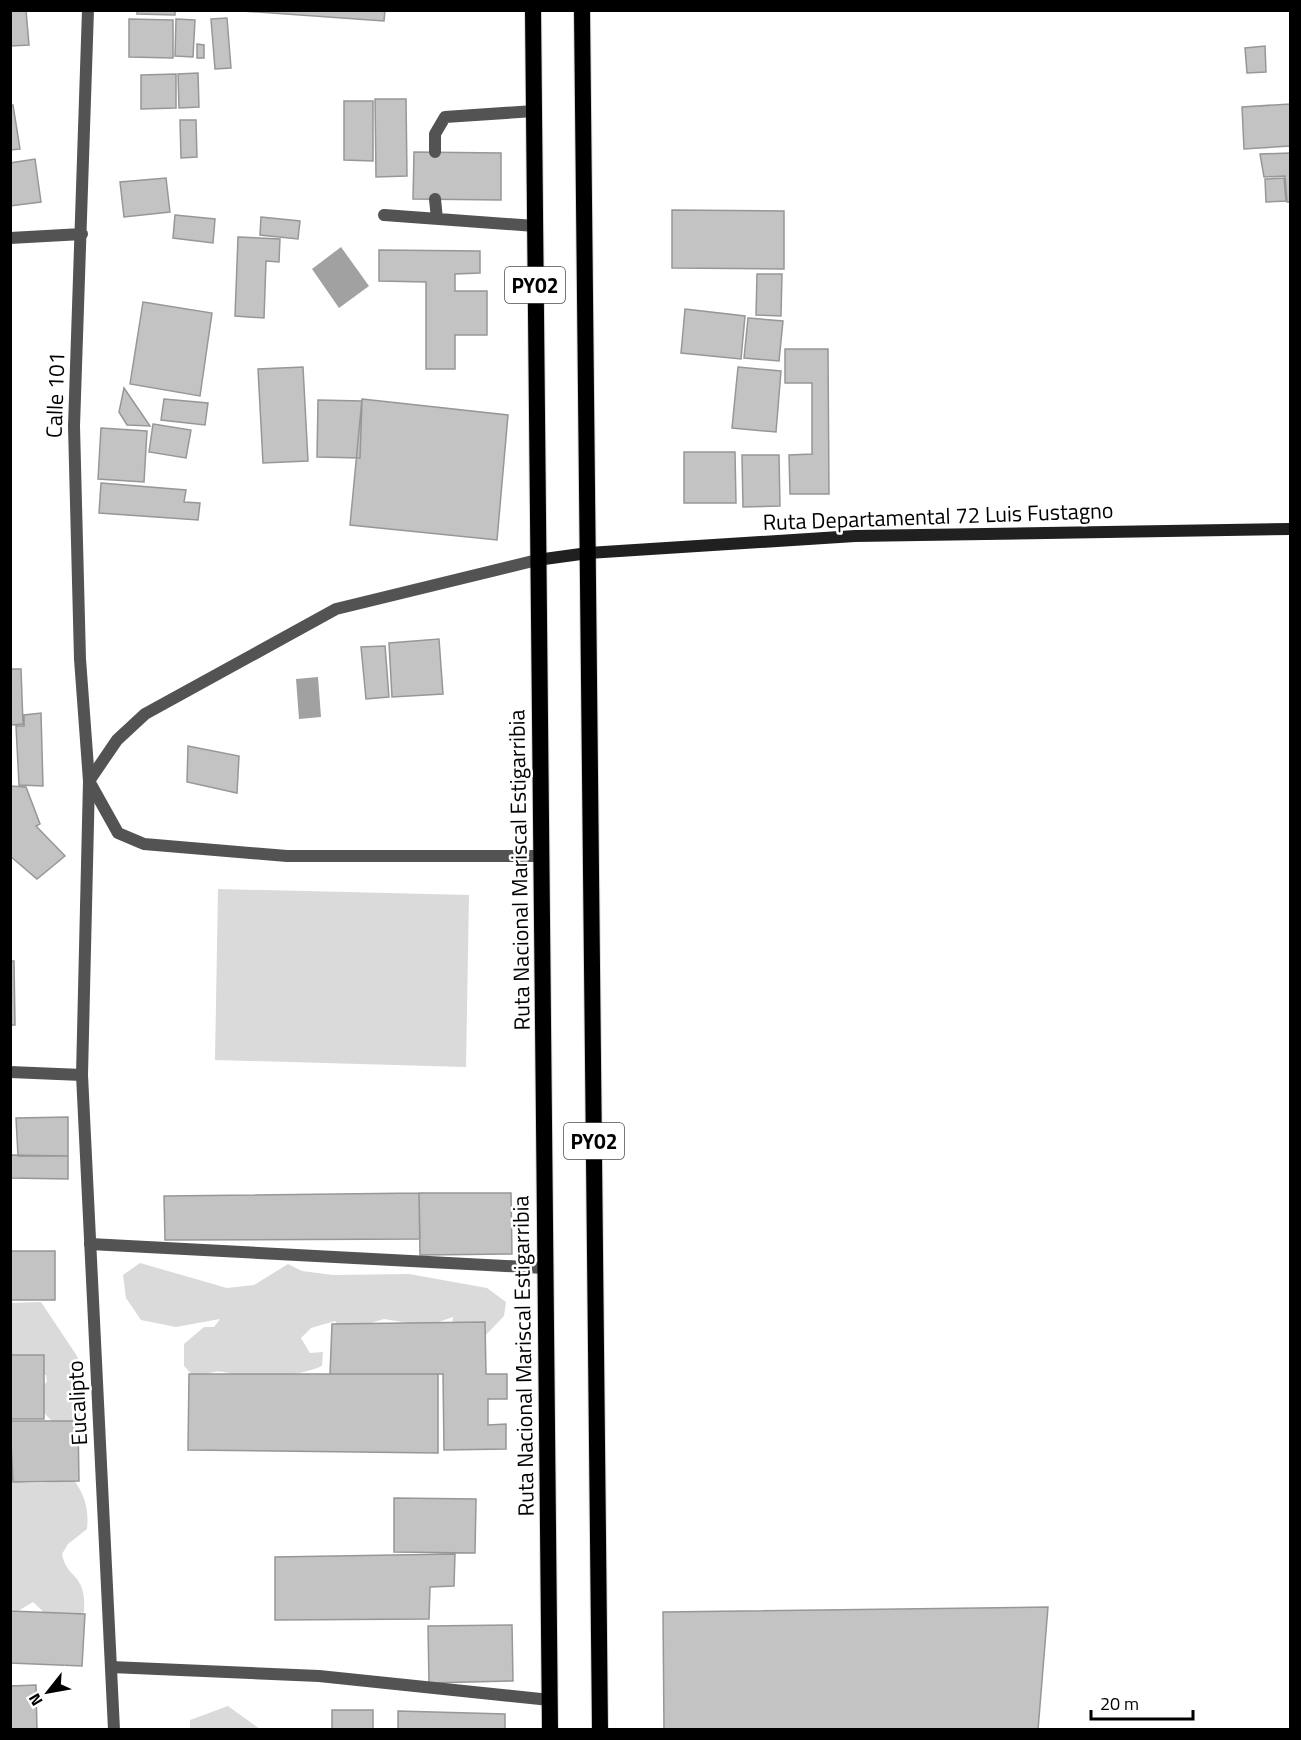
<svg xmlns="http://www.w3.org/2000/svg" width="1301" height="1740" font-family="'Titillium Web',sans-serif">
<style>
.green{fill:#dadada}
.water{fill:#a1a1a1}
.building{fill:#c3c3c3;stroke:#979797;stroke-width:1.5}
.lines{fill:none;stroke-linecap:round;stroke-linejoin:round}
.trunk-casing{stroke:#dbdbdb;stroke-width:18}
.service{stroke:#535353;stroke-width:12}
.minor{stroke:#535353;stroke-width:12}
.tertiary{stroke:#535353;stroke-width:12}
.secondary{stroke:#202020;stroke-width:12}
.trunk{stroke:#000;stroke-width:16}
.labels{text-anchor:middle;dominant-baseline:central;stroke-width:5;stroke-linejoin:round;paint-order:stroke}
.shield{fill:#fff;stroke:#4c4c4c;stroke-width:1.5}
.shield-label{font-size:21px;font-weight:bold;fill:#000}
.street-label{font-size:22px;fill:#000;stroke:#fff}
</style>
<rect width="100%" height="100%" fill="#fff"/>
<!-- green -->
<path class="green" d="M218,889L469,895L466,1067L215,1060Z
M140,1263L227,1288L254,1285L288,1264L302,1271L333,1275L409,1274L487,1288L506,1302L504,1316L481,1340L451,1336L453,1317L427,1326L384,1319L343,1331L335,1321L311,1328L301,1338L310,1353L323,1352L322,1366C304,1374 270,1380 249,1377C223,1374 222,1365 196,1379L184,1366V1344L204,1327H214L220,1319L176,1327L141,1320L126,1298L123,1275Z
M41,1302L77,1356L82,1369L80,1415L75,1421L54,1423L39,1408L42,1389L47,1381L46,1375L32,1376L11,1354L10,1303Z
M10,1439L15,1444L19,1482C37,1485 55,1481 74,1480C85,1496 89,1509 87,1529L68,1544L62,1554C66,1579 87,1572 84,1612L67,1623L53,1621L33,1602L18,1611L11,1609Z
M228,1706L260,1729H190V1720Z"/>
<!-- water -->
<path class="water" d="M341,247L369,286L339,308L312,269Z
M318,677L321,717L299,719L296,679Z"/>
<!-- building -->
<path class="building" d="M10,10H26L29,45L10,46Z
M137,10H175V15L137,14Z
M229,10H385L384,21Z
M227,18L231,68L215,69L211,19Z
M129,19L173,20V58L129,57Z
M176,19L195,20L193,57L175,56Z
M197,44L204,45V58H197Z
M1265,46L1266,72L1247,73L1245,48Z
M198,73L199,107L179,108L178,74Z
M176,74V108L141,109V75Z
M375,99H406L407,176L376,177Z
M344,101H373V161L344,160Z
M1290,104V146L1244,149L1242,107Z
M10,105H13L20,149L10,150Z
M180,120H196L197,157L181,158Z
M414,152L501,153V200L413,199Z
M1290,153V202H1287L1285,176L1264,177L1260,154Z
M35,159L41,202L10,206V163Z
M166,178L170,212L124,217L120,182Z
M1284,178L1286,201L1266,202L1265,179Z
M672,210L784,211V269L672,268Z
M175,215L215,219L213,243L173,238Z
M261,217L300,221L298,239L260,235Z
M238,237L280,239L279,262L266,261L264,318L235,316Z
M379,250L480,251V273L455,274V291H487V335H455V369H426V282L379,281Z
M757,274H782L781,316L756,315Z
M143,302L212,313L200,396L130,384Z
M685,309L745,316L741,359L681,353Z
M748,318L783,321L779,361L744,358Z
M785,349H828L829,494H790L789,455L812,454V383H785Z
M303,367L308,461L263,463L258,369Z
M738,367L781,371L776,432L732,428Z
M124,388L150,426L127,425L119,412Z
M164,399L208,403L205,425L161,420Z
M362,399L508,415L497,540L350,525Z
M318,400L362,401L360,458L317,457Z
M153,424L191,430L186,458L149,452Z
M101,428L147,431L144,482L98,479Z
M684,452H735L736,503H684Z
M742,455H779L780,506L743,507Z
M101,483L186,490L184,502L200,503L198,520L99,513Z
M439,639L443,694L392,697L389,643Z
M385,646L389,697L366,699L361,647Z
M10,669H21L23,724L10,725Z
M41,713L43,786L19,785L16,726H24V715Z
M188,746L239,756L237,793L187,782Z
M10,786L26,787L40,824L36,826L65,856L37,879L10,856Z
M10,961H14L15,1025H10Z
M68,1117V1156H18L16,1118Z
M10,1155L68,1156V1179L10,1178Z
M419,1193L420,1239L165,1240L164,1196Z
M419,1193H511L512,1254L420,1255Z
M10,1251H55V1300H10Z
M485,1322L486,1374H507V1399H488V1425L506,1424V1449L444,1450L443,1374H330L332,1324Z
M10,1355H44V1419H10Z
M189,1374H438V1453L188,1450Z
M10,1421H78L79,1481L13,1482Z
M394,1498L476,1499L475,1553L394,1552Z
M455,1554L454,1586L430,1587L429,1619L275,1620V1557Z
M1048,1607L1038,1730H664L663,1612Z
M10,1611L85,1614L82,1666L10,1663Z
M512,1625L513,1681L429,1683L428,1626Z
M36,1685L37,1730H10V1686Z
M332,1710H373V1730H332Z
M398,1711L505,1714V1730H398Z"/>
<g class="lines">
<!-- trunk casing -->
<g class="trunk-casing">
<path id="trunk" d="M533,10L550,1730
M582,10L600,1730"/>
</g>
<!-- service -->
<path class="service" d="M435,152V134L445,117L534,111
M435,199L437,219
M384,215L535,226
M90,1244L544,1268
M111,1667L319,1676L550,1700"/>
<!-- minor -->
<path class="minor" d="M88,10L74,426L80,659L89,781L118,833L144,844L287,856H543
M10,238L82,234
M82,1075L114,1730"/>
<!-- tertiary -->
<path class="tertiary" d="M10,1072L82,1075L89,781L117,740L145,714L336,609L537,560"/>
<!-- secondary -->
<path class="secondary" d="M537,560L588,553L855,536L1290,529"/>
<!-- trunk -->
<use href="#trunk" class="trunk"/>
</g>
<g class="labels">
<!-- shield labels -->
<g class="shield">
<rect x="505" y="267" width="60" height="36" rx="4.5"/>
<rect x="564" y="1123" width="60" height="36" rx="4.5"/>
</g>
<g class="shield-label">
<text x="535" y="285">PY02</text>
<text x="594" y="1141">PY02</text>
</g>
<!-- street labels -->
<g class="street-label">
<text transform="translate(55 395) rotate(-88)">Calle 101</text>
<text transform="translate(938 516) rotate(-2)">Ruta Departamental 72 Luis Fustagno</text>
<text transform="translate(519 870) rotate(-91)">Ruta Nacional Mariscal Estigarribia</text>
<text transform="translate(523 1356) rotate(-91)">Ruta Nacional Mariscal Estigarribia</text>
<text transform="translate(77 1403) rotate(-93)">Eucalipto</text>
</g>
</g>
<!-- border -->
<rect width="1301" height="1740" fill="none" stroke="#000000" stroke-width="24"/>
<!-- north arrow -->
<g transform="translate(48 1692) rotate(239)" stroke="#ffffff" stroke-width="4.5" paint-order="stroke">
<path d="M0-4.5L10 22L0 15L-10 22Z" fill="#000000"/>
<text y="-9" font-size="16" font-weight="bold" text-anchor="middle" fill="#000000">N</text>
</g>
<!-- scale -->
<path d="M1091 1710v9h102v-9" fill="none" stroke="#000000" stroke-width="3"/>
<text x="1100" y="1710" font-size="18" fill="#000000" stroke="#ffffff" stroke-width="4.5" paint-order="stroke">20 m</text>
</svg>
